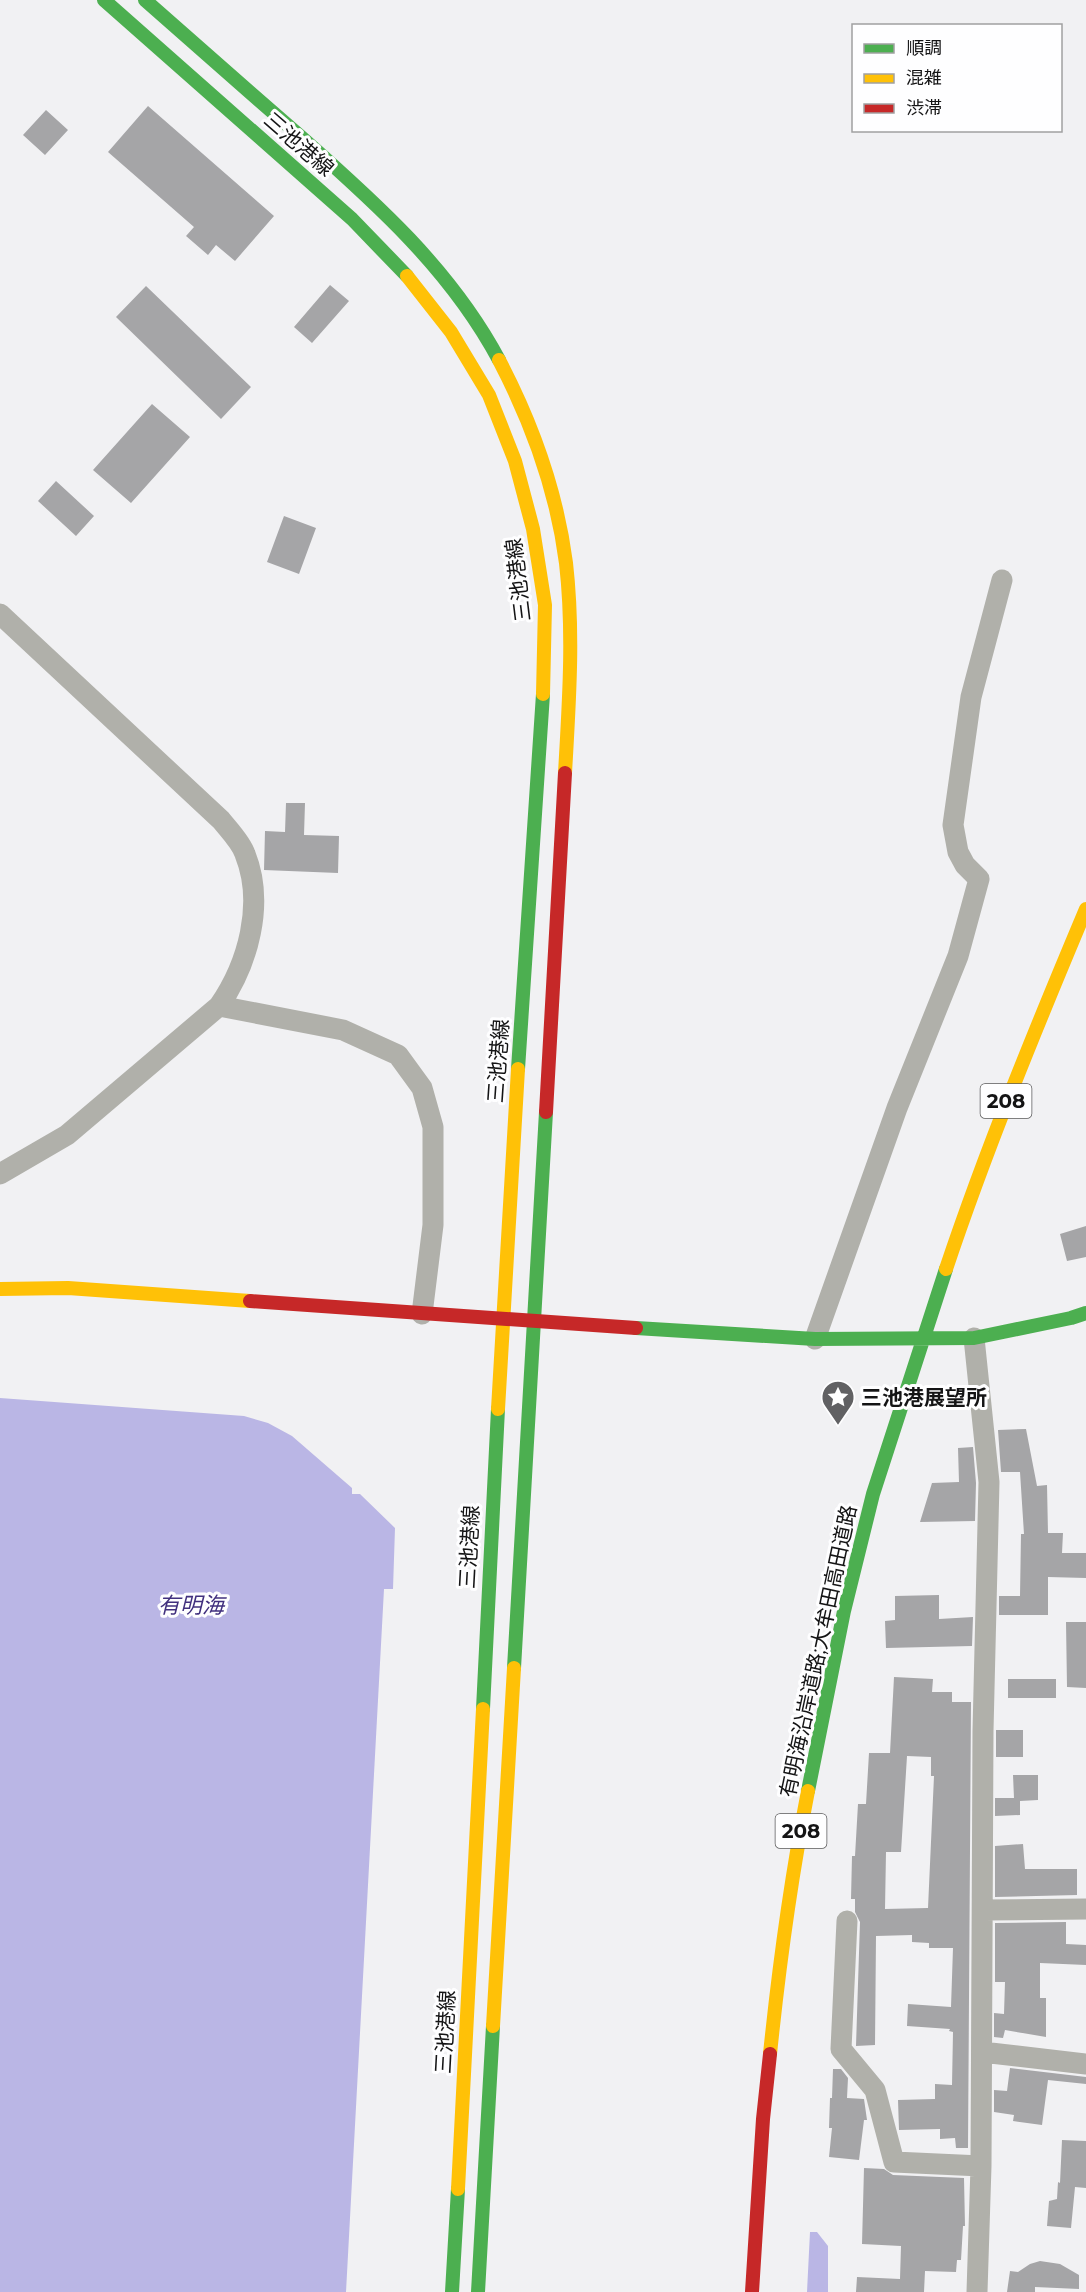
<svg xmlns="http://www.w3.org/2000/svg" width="1086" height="2292" font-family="Montserrat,'Noto Sans JP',sans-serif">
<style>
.water{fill:#bab6e5}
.building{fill:#a5a5a7;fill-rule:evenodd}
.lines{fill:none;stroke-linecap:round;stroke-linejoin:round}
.street{stroke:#b0b0aa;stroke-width:21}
.fast{stroke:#4caf50;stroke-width:14}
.slow{stroke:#ffc107;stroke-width:14}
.jam{stroke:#c62828;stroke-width:14}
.labels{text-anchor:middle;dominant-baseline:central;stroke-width:6;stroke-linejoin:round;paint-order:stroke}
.shield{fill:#fefeff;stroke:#5a5a5b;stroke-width:1.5}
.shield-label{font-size:20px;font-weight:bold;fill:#141415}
.street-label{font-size:21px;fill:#141415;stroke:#fefeff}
.poi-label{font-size:21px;font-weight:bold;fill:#141415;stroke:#fefeff;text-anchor:start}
.water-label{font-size:22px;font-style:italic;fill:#41307e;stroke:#fefeff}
</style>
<rect width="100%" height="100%" fill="#f1f1f3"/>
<!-- water -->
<path class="water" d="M0,1398L244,1416L268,1423L292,1436L352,1488V1494H360L395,1528L393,1589H384L346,2292H0Z
M810,2232H817L828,2246V2292H807Z"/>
<!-- building -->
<path class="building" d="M148,106L274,216L235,261L216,245L208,255L186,236L194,227L108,152Z
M46,110L68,130L45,155L23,135Z
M330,285L349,301L312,343L294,327Z
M146,286L251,387L221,419L116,317Z
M152,404L190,437L131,503L93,470Z
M56,481L94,516L76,536L38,501Z
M284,516L316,528L299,574L267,562Z
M286,803H305L304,835L339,836L338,873L264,870L265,831L285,832Z
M1086,1226V1257L1067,1261L1060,1234Z
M1026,1429L1037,1486L1047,1485L1048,1533H1063L1062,1553H1086V1578L1048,1577V1615H999V1596H1020L1021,1534H1024L1020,1472H1001L998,1430Z
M973,1447L976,1483L975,1521L920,1522L932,1483L959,1482L958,1448Z
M939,1595V1619L973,1617L972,1646L886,1648L885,1621L895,1620V1596Z
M1066,1622H1086V1688L1067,1687Z
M894,1677L933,1679L932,1692H952V1702H971L968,2148H956L955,2138L940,2139V2129L899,2130L898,2100L935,2099V2084L952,2085L953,2032L949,2031L950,2029L907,2026L908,2004L951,2007L953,1948H929V1943L912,1942V1935L876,1936L875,2045L856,2046L860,1922L855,1912V1899H851L852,1856H855L858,1804H866L869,1753H890ZM907,1756L931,1757V1776H934L928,1908L885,1909L886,1852H901Z
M1008,1679H1056V1698H1008Z
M996,1730H1023V1757H996Z
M1013,1775H1038V1800L1020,1801V1815L995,1816V1798H1014Z
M1023,1844L1025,1869H1077V1895L995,1897V1846Z
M1066,1922V1944L1086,1945V1965L1040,1963V1998H1046V2037L1005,2030L1003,2038L994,2037V2013L1004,2014L1005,1982H995V1923Z
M1010,2068L1086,2077V2084L1048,2080L1042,2125L1013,2121L1014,2115L994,2112V2090L1007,2091Z
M833,2069H841L848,2078L847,2098L864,2099L867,2120H864L859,2160L829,2157L832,2128H829L830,2098H832Z
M1062,2140L1086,2141V2188L1075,2187L1071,2228L1047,2226L1049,2201L1057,2199L1058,2182L1060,2183Z
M864,2168L884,2169L893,2175L964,2178L965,2226H963L961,2260H957L956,2272L925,2271L924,2292H856L857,2277L900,2279L901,2246L862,2244Z
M1040,2261L1060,2264L1079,2275V2289L1035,2287V2292H1007L1010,2271L1018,2272L1030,2264Z"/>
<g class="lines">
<!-- street -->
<path class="street" d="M0,614L221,820C229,830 241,842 245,854C265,904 248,964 219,1006L67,1135L0,1174
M219,1006L343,1030L398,1055L422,1088L433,1127V1225L422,1314
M974,1338L989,1482L983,1731L981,2166L977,2292
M815,1339L897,1108L958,956L979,879L965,865L958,852L953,825L971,697L1002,580
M983,1910L1086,1909
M847,1921L841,2049L875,2090L894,2162L981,2166
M982,2052L1086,2064"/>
<!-- fast -->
<path class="fast" d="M104,0L352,219L407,276
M145,0C196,45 248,91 300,136C376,203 451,270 499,360
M518,1069L543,694
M636,1328L815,1339L974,1338L1071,1318L1086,1313
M514,1668L546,1112
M483,1709L498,1409
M808,1791L844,1611L873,1494L946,1269
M452,2292L458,2189
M478,2292L493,2026"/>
<!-- slow -->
<path class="slow" d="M407,276L451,332L489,395L515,461L533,529L545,605L543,694
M499,360C532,423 557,493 566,563C574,633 569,703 565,773
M946,1269C987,1147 1036,1028 1086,909
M0,1289L68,1288L250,1301
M498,1409L518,1069
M493,2026L514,1668
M770,2054C779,1966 791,1878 808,1791
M458,2189L483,1709"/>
<!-- jam -->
<path class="jam" d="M546,1112L565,773
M250,1301L636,1328
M752,2292L763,2119L770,2054"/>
</g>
<!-- icons -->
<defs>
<g id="sight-pin" transform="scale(1.725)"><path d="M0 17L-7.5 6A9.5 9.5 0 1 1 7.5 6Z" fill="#616163" stroke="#fefeff"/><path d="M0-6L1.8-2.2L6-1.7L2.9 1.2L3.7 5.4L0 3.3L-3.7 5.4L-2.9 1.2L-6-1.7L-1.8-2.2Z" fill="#fff"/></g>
</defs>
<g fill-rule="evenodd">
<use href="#sight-pin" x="838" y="1397"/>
</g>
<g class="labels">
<!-- shield labels -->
<g class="shield">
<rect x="980.5" y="1084" width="51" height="34" rx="4.5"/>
<rect x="775.5" y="1814" width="51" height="34" rx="4.5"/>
</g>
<g class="shield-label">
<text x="1006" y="1101">208</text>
<text x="801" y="1831">208</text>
</g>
<!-- street labels -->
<g class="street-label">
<text transform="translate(299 144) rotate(41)">三池港線</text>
<text transform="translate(518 580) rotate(-97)">三池港線</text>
<text transform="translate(498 1061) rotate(-86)">三池港線</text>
<text transform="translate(469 1547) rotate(-87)">三池港線</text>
<text transform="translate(818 1651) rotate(-78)">有明海沿岸道路;大牟田高田道路</text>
<text transform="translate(445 2032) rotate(-87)">三池港線</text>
</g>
<!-- poi labels -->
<g class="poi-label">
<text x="861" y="1397">三池港展望所</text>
</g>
<!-- water labels -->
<g class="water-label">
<text x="191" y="1605">有明海</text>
</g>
</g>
<!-- legend -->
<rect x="852" y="24" width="210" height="108" fill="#fefeff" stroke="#a0a0a1" stroke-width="1.5"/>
<rect x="864" y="44" width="30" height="9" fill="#4caf50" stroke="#a0a0a1" stroke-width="1.5"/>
<text x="906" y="54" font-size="18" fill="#141415">順調</text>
<rect x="864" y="74" width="30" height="9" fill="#ffc107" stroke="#a0a0a1" stroke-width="1.5"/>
<text x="906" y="84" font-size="18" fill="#141415">混雑</text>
<rect x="864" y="104" width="30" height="9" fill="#c62828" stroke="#a0a0a1" stroke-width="1.5"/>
<text x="906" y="114" font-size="18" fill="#141415">渋滞</text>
</svg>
